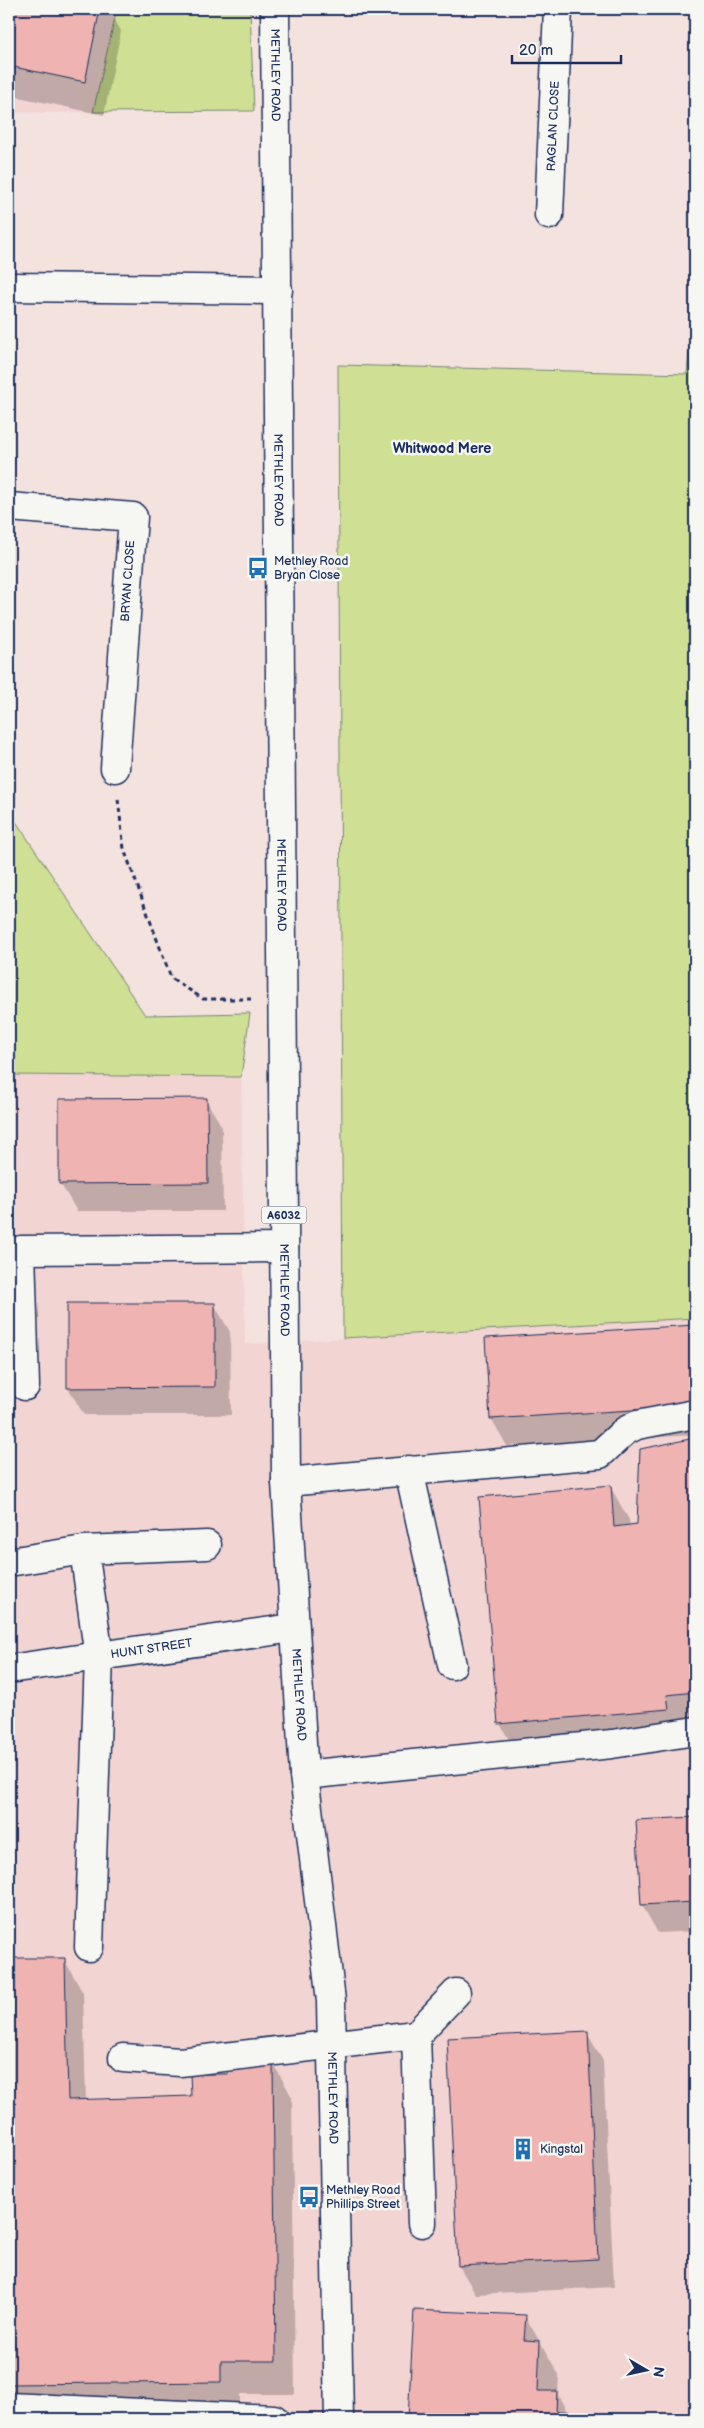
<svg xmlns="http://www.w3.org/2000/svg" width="704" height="2428" font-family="'Balsamiq Sans',sans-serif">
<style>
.built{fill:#f2d4d2}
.green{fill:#cfdf93;stroke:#758778}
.shadow{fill:#0003}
.building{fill:#efb3b2;stroke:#1b2f5e}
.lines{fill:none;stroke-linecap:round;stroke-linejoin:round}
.minor-casing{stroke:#1b2f5e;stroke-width:31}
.major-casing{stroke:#1b2f5e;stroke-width:31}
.path{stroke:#1b2f5e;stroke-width:3;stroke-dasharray:5 4;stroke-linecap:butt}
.minor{stroke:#f6f6f2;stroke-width:28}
.major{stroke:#f6f6f2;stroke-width:28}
.labels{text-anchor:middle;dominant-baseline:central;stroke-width:5;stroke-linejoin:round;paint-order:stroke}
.shield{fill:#f6f6f2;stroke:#5d6b8a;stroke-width:1}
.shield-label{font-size:11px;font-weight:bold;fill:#1b2f5e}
.street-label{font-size:12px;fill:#1b2f5e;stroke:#f6f6f2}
.poi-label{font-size:12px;fill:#1b2f5e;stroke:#f6f6f2;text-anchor:start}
.neighbourhood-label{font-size:14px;font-weight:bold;fill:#1b2f5e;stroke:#f6f6f2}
</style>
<rect width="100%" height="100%" fill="#f4e2df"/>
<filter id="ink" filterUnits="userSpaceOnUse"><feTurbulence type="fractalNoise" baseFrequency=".02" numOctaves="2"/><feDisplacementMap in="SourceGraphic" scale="10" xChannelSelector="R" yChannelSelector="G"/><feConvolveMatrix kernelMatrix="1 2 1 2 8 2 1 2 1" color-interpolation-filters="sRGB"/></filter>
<g filter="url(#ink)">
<!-- built -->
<path class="built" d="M9,9H250L254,111L9,113Z
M9,1075L241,1077L245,1344L695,1318V2419H9Z"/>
<!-- green -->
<path class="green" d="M117,9H250L254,111L93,112Z
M695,279V1318L343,1338L338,365L687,374Z
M9,811L145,1015L250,1013L241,1077L9,1075Z"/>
<!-- shadow -->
<path class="shadow" d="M9,9H109L121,31L104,115L9,95V98Z
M206,1100L222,1127L223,1211H77L60,1183Z
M214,1304L230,1332L231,1415H84L68,1388Z
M695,1326V1435L507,1446L491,1418L486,1339Z
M695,1440V1727L519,1757L500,1724L610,1486L629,1520L630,1526H639L641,1450Z
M9,1499L12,1565H9Z
M695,1818V1931L658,1933L642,1905L638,1821Z
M9,1959H64L83,1993L86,2100L192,2097L273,2063L292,2097L295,2394H240V2415L9,2418Z
M587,2033L603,2061L614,2287L476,2294L459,2266Z
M415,2311L525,2316L559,2375L558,2395L568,2413L607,2415L610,2419H409Z"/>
<!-- building -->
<path class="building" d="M9,9H100L85,82L9,66Z
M207,1098L208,1183L59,1184V1099Z
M67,1303H215V1387L67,1388Z
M695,1325V1406L490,1419L485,1338Z
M695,1438V1692L667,1695L669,1709L498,1724L479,1497L611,1485L614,1527L637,1524L640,1449Z
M695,1817V1902L641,1905L636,1820Z
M9,1958H65L68,2100L191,2096L190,2074H228V2062H273L276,2361H221V2382L9,2384Z
M588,2031L598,2259L458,2266L447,2038Z
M414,2310L526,2315L524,2340L540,2341L538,2391H557L556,2411L608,2414V2419H408Z"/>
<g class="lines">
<!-- minor casing -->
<g class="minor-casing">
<g id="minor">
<path id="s1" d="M549,215L558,9"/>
<path d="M9,287L278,290"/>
<path d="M9,507L133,517L115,768"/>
<path d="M25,1386L21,1250L284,1248"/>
<path d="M409,1470L452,1665"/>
<path d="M286,1482L600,1454L625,1431L637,1425L695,1414"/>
<path d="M9,1562L84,1550"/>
<path id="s2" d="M9,1669L293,1628"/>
<path d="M304,1775L612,1744L695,1731"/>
<path d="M89,1947L99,1657L84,1550L207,1545"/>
<path d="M416,2035L422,2223"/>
<path d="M123,2058L180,2062L416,2035L456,1993"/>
<path d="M9,2407L274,2419"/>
</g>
</g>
<!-- major casing -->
<g class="major-casing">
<g id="major">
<path id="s3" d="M275,9L286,1482L304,1775L331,2001L339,2419"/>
</g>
</g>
<!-- path -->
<path class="path" d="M118,799L124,849L171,978L203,999H251"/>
<!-- minor -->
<use href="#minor" class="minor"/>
<!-- major -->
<use href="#major" class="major"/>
</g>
</g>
<!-- icons -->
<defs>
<g id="bus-bare" transform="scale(1.725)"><path d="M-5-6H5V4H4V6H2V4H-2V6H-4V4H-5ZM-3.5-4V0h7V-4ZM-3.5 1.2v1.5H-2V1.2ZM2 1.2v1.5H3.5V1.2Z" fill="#1f6fb2" stroke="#f6f6f2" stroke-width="2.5" paint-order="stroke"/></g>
<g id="building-bare" transform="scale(1.725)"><path d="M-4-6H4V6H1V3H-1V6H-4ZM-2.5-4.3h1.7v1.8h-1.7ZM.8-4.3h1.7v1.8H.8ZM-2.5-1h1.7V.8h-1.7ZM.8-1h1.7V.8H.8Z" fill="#1f6fb2" stroke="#f6f6f2" stroke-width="2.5" paint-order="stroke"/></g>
</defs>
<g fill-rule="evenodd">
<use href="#bus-bare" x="258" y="568"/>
<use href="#building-bare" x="523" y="2149"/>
<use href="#bus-bare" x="309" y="2197"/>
</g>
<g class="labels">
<!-- shield labels -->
<rect class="shield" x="261.5" y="1206.5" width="45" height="17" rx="4"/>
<g class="shield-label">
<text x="284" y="1215">A6032</text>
</g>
<!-- street labels -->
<g class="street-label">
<text stroke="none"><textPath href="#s3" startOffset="66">METHLEY ROAD</textPath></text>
<text stroke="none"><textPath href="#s1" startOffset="89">RAGLAN CLOSE</textPath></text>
<text stroke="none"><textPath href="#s3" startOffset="471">METHLEY ROAD</textPath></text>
<text transform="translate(128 581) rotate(-86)">BRYAN CLOSE</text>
<text stroke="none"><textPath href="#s3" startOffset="876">METHLEY ROAD</textPath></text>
<text stroke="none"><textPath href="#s3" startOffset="1281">METHLEY ROAD</textPath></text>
<text stroke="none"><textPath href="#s2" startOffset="144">HUNT STREET</textPath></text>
<text stroke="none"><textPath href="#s3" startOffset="1686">METHLEY ROAD</textPath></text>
<text stroke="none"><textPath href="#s3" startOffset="2091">METHLEY ROAD</textPath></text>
</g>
<!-- poi labels -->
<g class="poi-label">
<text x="274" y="561">Methley Road<tspan x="274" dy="14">Bryan Close</tspan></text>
<text x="540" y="2149">Kingstal</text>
<text x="326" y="2190">Methley Road<tspan x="326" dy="14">Phillips Street</tspan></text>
</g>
<!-- neighbourhood labels -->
<g class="neighbourhood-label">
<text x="442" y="448">Whitwood Mere</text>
</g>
</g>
<!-- margin -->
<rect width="704" height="2428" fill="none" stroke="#f6f6f2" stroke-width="30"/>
<rect x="15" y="15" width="674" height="2398" fill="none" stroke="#1b2f5e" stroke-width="2" filter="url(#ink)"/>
<!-- north arrow -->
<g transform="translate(646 2370) rotate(99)" stroke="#f6f6f2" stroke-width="4" paint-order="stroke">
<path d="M0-4L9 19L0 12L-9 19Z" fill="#1b2f5e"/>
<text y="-8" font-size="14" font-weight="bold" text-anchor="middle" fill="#1b2f5e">N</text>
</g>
<!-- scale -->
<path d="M512 55v8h109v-8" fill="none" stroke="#1b2f5e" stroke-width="2.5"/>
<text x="519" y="55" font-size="15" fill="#1b2f5e" stroke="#f6f6f2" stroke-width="4" paint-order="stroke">20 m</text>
</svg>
